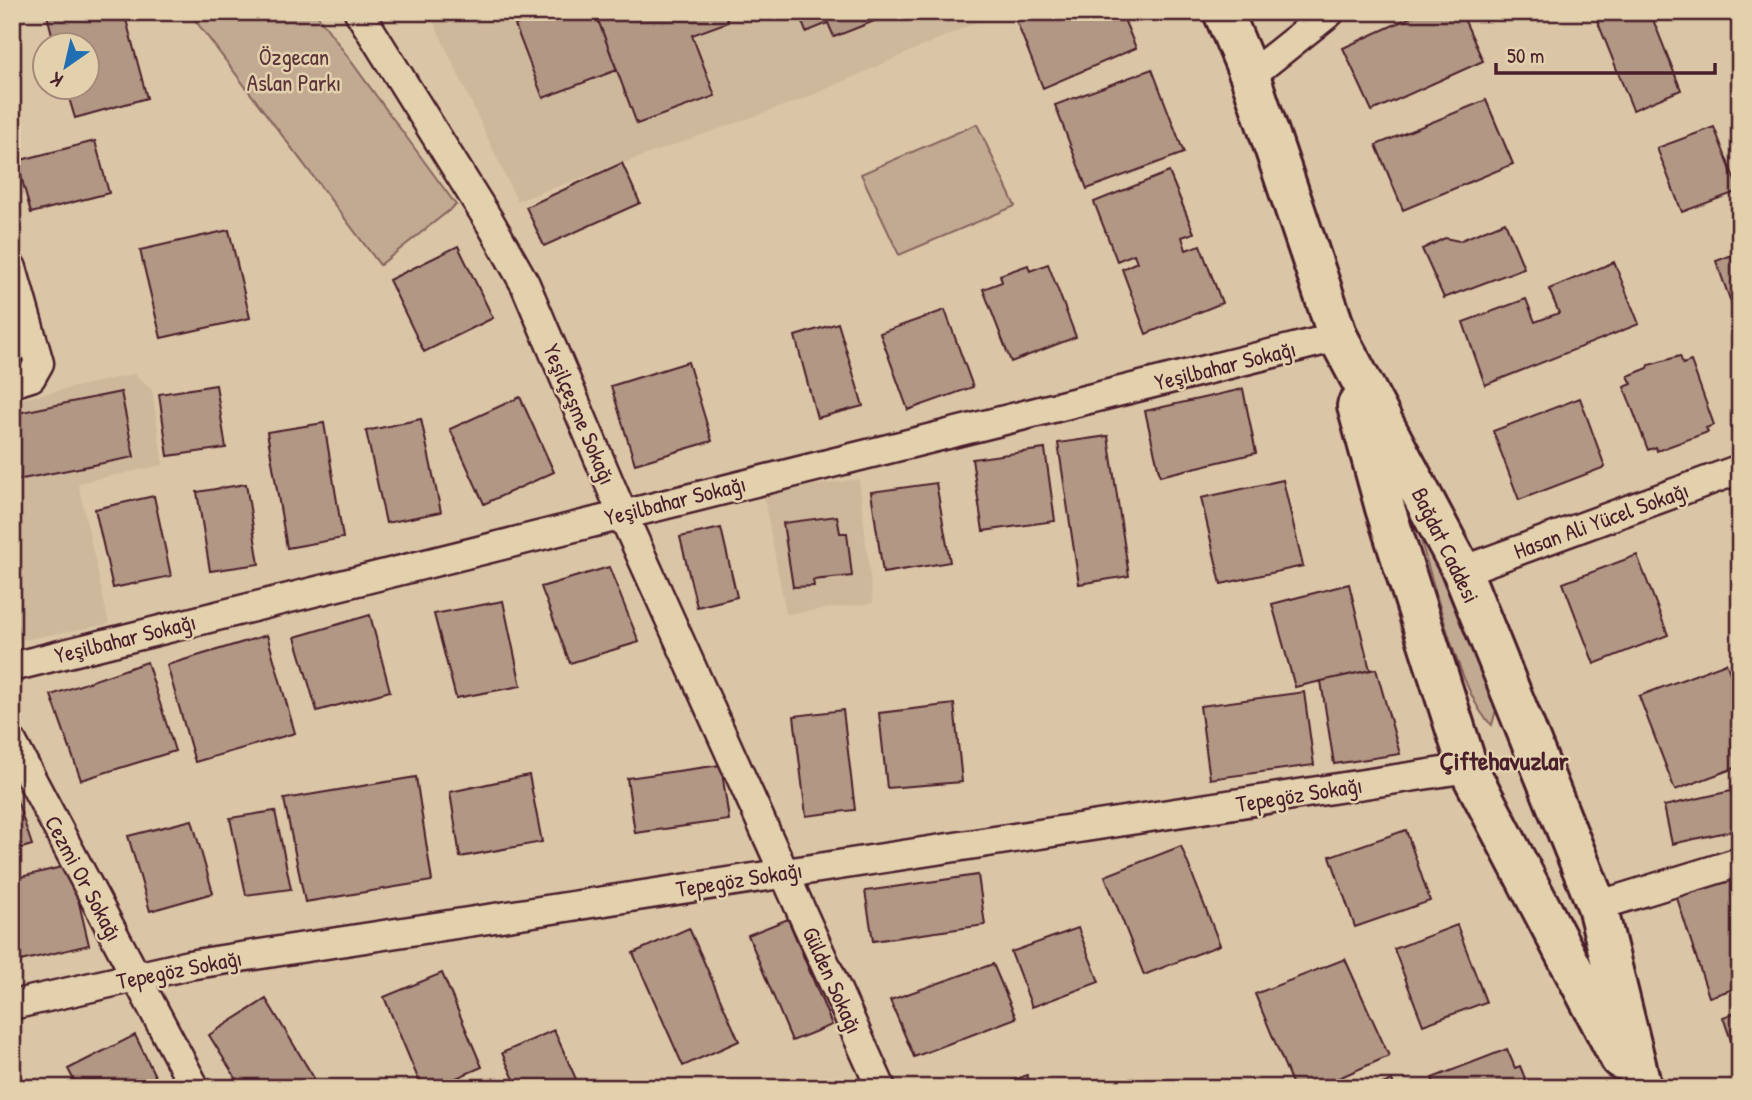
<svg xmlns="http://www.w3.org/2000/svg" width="1752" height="1100" font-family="'Patrick Hand',sans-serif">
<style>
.built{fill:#ceb89c}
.green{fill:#c2aa92;stroke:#86645e;stroke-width:2}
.building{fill:#b19784;stroke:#4a1f2b;stroke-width:2}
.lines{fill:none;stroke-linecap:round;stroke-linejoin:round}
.street-casing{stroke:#4a1f2b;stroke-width:33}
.primary-casing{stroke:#4a1f2b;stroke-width:44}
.street{stroke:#e3d1ae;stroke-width:28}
.primary{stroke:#e3d1ae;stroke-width:38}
.labels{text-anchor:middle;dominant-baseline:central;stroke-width:5;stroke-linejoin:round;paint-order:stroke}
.park-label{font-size:23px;fill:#5c343a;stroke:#e3d1ae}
.street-label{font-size:23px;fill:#4a1f2b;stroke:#e3d1ae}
.quarter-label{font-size:26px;font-weight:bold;fill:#4a1f2b;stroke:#e3d1ae}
</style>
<rect width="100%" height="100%" fill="#dac6a6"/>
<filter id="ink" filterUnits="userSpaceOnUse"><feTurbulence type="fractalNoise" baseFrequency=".0143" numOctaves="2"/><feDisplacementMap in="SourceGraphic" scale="14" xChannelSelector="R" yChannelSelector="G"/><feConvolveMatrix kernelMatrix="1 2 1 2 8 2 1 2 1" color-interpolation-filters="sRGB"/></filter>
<g filter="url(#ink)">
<!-- built -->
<path class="built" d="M429,12H999L806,98L517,201Z
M134,374L152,390L163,465L78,483L109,624L12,642V401Z
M859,479L873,603L786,614L763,493Z"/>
<!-- green -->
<path class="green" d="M189,12H315L456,205L380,265Z
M977,124L1015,206L899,255L861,174Z
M1425,540L1497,706L1492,725C1463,703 1434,584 1422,545L1421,541Z"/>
<!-- building -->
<path class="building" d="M56,12H124L147,98L75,118L66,88H88V46H55L47,15Z
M547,12H595L617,70L543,98L515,25Z
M619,12H724L728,22L692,35L715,96L637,124L598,20Z
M798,12H897L834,37L828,23L806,32Z
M1034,12H1121L1136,48L1043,88L1016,20Z
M1422,12H1461L1483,61L1372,111L1343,48Z
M1602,12H1650L1681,90L1633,110L1595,15Z
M1152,69L1184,153L1087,189L1055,105Z
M1486,100L1513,164L1403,210L1376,145Z
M1714,127L1739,191L1682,212L1657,148Z
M95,141L109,193L31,213L17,161Z
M622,163L640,203L544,246L526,207Z
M1169,172L1194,233L1182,237L1186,250L1200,245L1222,303L1146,334L1122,269L1137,262L1134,254L1117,261L1094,202Z
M1505,222L1524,268L1444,298L1422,249L1445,238L1459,241Z
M229,230L250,318L161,338L140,250Z
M458,246L493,318L424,352L389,280Z
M1740,252V327L1716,261Z
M1614,262L1639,324L1485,385L1463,322L1526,299L1535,322L1559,313L1549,289Z
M1048,264L1076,337L1011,362L983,289L1002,282L1000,275L1028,265L1030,271Z
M945,310L973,387L908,410L880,333Z
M838,323L863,406L817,418L795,336Z
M1680,356L1683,364L1691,361L1714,425L1706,428L1708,432L1657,451L1656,447L1648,450L1624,387L1632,384L1628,376L1648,368L1649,365Z
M688,362L712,441L635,464L611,386Z
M216,385L226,448L168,456L159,394Z
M1243,389L1256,453L1160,476L1145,411Z
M121,392L134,457L12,481V414Z
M520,397L554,472L484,504L450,429Z
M1580,398L1605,467L1519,500L1493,431Z
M421,419L441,512L386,523L366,431Z
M324,423L343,538L287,548L267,432Z
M1108,436L1129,576L1079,584L1058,443Z
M1045,449L1055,521L983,531L972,459Z
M1283,480L1303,566L1221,584L1201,498Z
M936,483L950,562L883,573L871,492Z
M246,484L259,564L210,571L197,492Z
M154,496L171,576L113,588L95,509Z
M837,516L840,533H847L852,576L813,580L814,586L793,587L783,523Z
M721,528L737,597L697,607L680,537Z
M1637,555L1668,635L1594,664L1563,583Z
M609,567L639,642L570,663L541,587Z
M1349,584L1370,670L1295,687L1272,604Z
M503,601L521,686L456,698L434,614Z
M370,615L390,691L317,711L295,637Z
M267,635L295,733L195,762L167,665Z
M147,662L175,751L81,780L51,695Z
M1726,663L1740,698V766L1675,790L1639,696Z
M1376,669L1400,754L1334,764L1321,681Z
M1304,692L1314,765L1210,779L1200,706Z
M954,704L962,782L887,788L879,713Z
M843,710L855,810L806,816L794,716Z
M721,765L729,820L635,833L627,778Z
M529,775L542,842L460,857L450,792Z
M416,777L432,881L305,902L284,799Z
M12,786L32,845L12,851Z
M1740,789V829L1672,844L1664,806Z
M275,811L291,889L246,895L230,818Z
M192,820L213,893L150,911L128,836Z
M1406,830L1430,901L1355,927L1330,856Z
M1181,846L1220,945L1144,975L1105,876Z
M70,865L89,945L12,963V879Z
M1740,874V987L1709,997L1676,895Z
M978,875L985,925L873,941L865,891Z
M788,919L832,1025L792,1041L748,935Z
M1457,925L1486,1002L1423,1025L1394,949Z
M689,928L739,1041L683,1066L633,953Z
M1078,928L1099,982L1032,1007L1011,952Z
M1345,959L1389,1056L1316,1088H1294L1255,994Z
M993,964L1016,1018L914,1057L890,1000Z
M442,973L482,1067L433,1088H422L384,997Z
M266,999L314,1078L299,1088H242L209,1035Z
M1740,1011V1067L1723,1017Z
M554,1030L580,1088H518L502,1053Z
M135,1035L161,1088H78L68,1069Z
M1507,1049L1515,1068L1520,1066L1529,1088H1436L1432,1078Z
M1027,1075L1032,1088H994Z
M1392,1080L1395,1088H1373Z"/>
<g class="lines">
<!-- street casing -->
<g class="street-casing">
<path id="street" d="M359,12L491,224L525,284L622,513L881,1088
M1250,76L1330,12
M12,268L39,363L31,377L12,383
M1462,571L1740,469
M12,667L1338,337
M12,742L195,1088
M1597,906L1740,862
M12,1005L189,965L1468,768"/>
</g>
<!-- primary casing -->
<g class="primary-casing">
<path id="primary" d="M1223,12L1250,76L1338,337L1462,571L1597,906L1642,1088
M1357,406L1385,508L1468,768L1620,1059"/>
</g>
<!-- street -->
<use href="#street" class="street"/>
<!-- primary -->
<use href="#primary" class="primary"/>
</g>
</g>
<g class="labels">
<!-- park labels -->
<g class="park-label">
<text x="294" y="56">Özgecan<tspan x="294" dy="26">Aslan Parkı</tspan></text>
</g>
<!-- street labels -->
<g class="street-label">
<text transform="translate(1225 365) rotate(-14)">Yeşilbahar Sokağı</text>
<text transform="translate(580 414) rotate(67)">Yeşilçeşme Sokağı</text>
<text transform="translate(675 500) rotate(-14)">Yeşilbahar Sokağı</text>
<text transform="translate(1601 520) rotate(-20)">Hasan Ali Yücel Sokağı</text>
<text transform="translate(1446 545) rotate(64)">Bağdat Caddesi</text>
<text transform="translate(125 638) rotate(-14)">Yeşilbahar Sokağı</text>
<text transform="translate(1299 794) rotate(-9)">Tepegöz Sokağı</text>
<text transform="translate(84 878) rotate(62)">Cezmi Or Sokağı</text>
<text transform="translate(739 879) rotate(-9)">Tepegöz Sokağı</text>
<text transform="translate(179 969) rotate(-11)">Tepegöz Sokağı</text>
<text transform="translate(833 980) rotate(66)">Gülden Sokağı</text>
</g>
<!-- quarter labels -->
<g class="quarter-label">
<text x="1504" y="760">Çiftehavuzlar</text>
</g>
</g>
<!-- margin -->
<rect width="1752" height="1100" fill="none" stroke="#e3d1ae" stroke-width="42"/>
<rect x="21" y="21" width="1710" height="1058" fill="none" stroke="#4a1f2b" stroke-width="2.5" filter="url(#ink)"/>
<!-- north arrow -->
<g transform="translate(66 66) rotate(214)"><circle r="33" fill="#e3d1ae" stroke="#a68a7a" stroke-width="2"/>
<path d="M0-5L12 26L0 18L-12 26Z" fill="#1f6fb2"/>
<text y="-10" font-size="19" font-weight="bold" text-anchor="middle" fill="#4a1f2b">K</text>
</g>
<!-- scale -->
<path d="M1496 63v10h219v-10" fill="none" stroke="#4a1f2b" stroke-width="3.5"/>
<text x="1507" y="63" font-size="21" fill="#4a1f2b" stroke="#e3d1ae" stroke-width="5" paint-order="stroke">50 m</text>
</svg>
